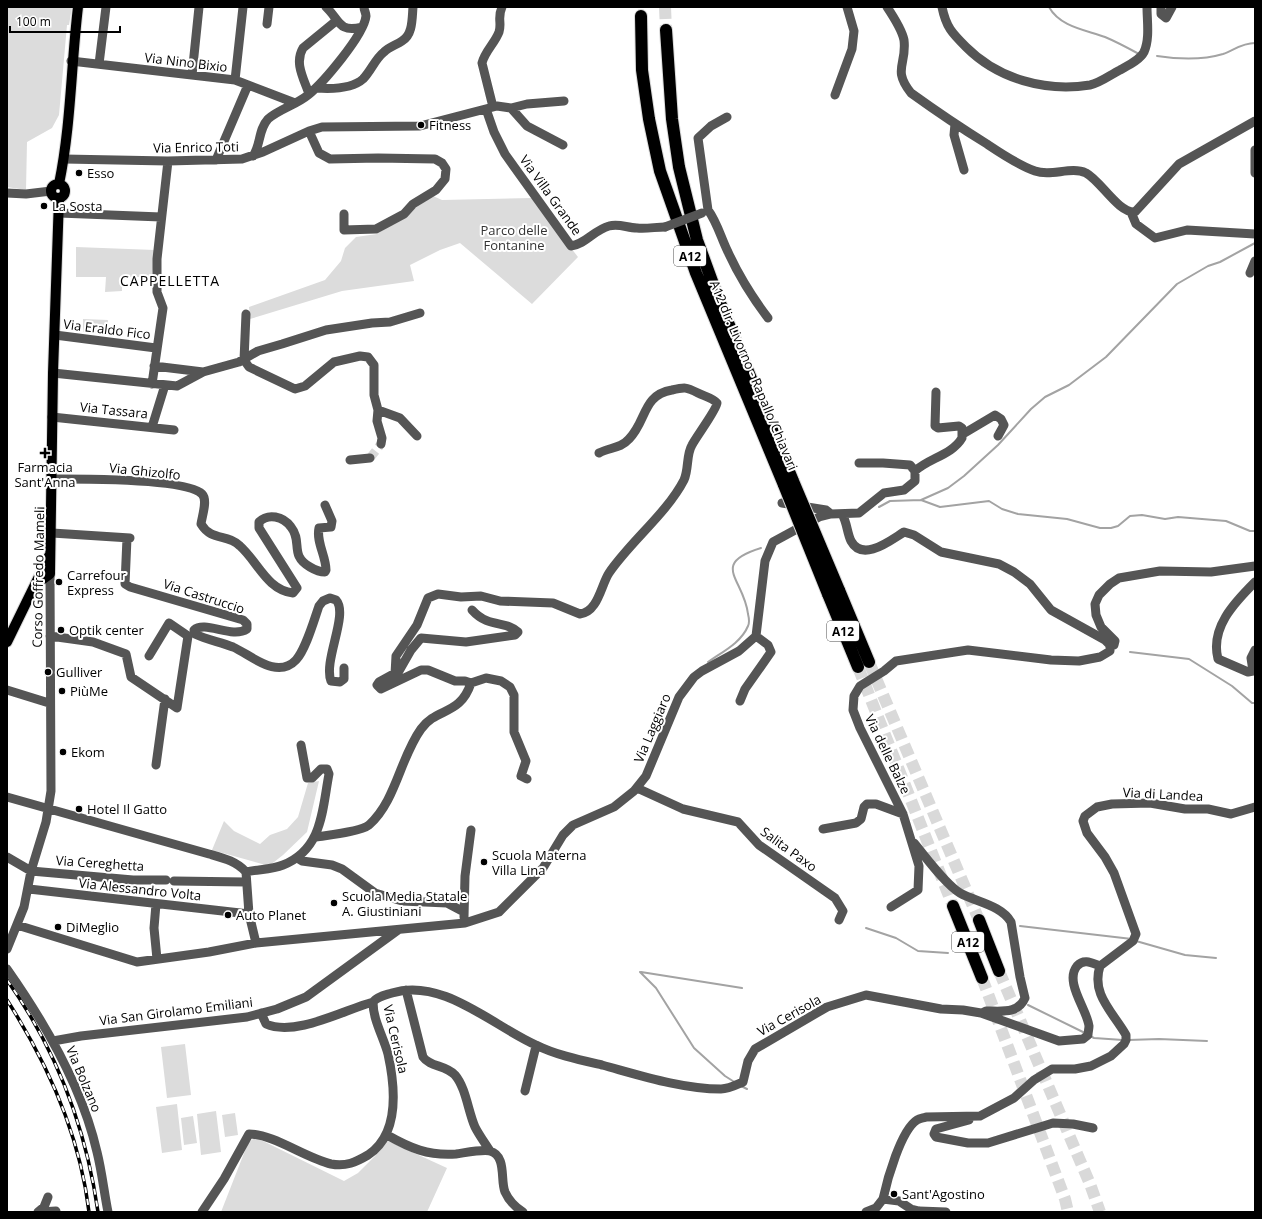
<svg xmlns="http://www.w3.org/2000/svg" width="1262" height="1219" font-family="'Open Sans',sans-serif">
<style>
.green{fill:#dcdcdc}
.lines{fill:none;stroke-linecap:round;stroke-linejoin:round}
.stream{stroke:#a3a3a3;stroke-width:2}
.minor-tunnel{stroke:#d9d9d9;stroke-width:9;stroke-dasharray:9 4.5;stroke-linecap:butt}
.highway-tunnel{stroke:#d9d9d9;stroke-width:12;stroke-dasharray:12 6;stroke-linecap:butt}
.major-casing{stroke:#dbdbdb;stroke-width:12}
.highway-casing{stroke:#dbdbdb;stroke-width:14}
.minor{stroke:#555;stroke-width:9}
.major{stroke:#000;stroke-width:10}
.highway{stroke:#000;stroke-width:12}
.rail-casing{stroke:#000;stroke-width:3.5}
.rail{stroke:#fff;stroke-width:2;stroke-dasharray:6;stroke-linecap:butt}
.highway-bridge-casing{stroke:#dbdbdb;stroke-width:14;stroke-linecap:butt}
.minor-bridge{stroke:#555;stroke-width:9}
.highway-bridge{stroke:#000;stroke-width:12}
.poi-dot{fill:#000;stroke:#fff;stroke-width:1.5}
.labels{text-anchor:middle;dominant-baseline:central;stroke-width:4;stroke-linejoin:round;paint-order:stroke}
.shield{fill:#fff;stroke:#4c4c4c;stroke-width:1}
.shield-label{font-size:12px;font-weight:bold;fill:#000}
.street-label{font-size:13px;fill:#000;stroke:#fff}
.poi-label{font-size:13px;fill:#000;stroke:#fff;text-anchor:start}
.park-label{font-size:13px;fill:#333;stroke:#fff}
.neighbourhood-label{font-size:14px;letter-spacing:1px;fill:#000;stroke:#fff}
</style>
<rect width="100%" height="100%" fill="#fff"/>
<!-- green -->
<path class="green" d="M7,7H72L69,25H67L59,115L52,128L27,142L26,190L7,187Z
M433,196L442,200L532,198L578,257L532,304L460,243L440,250L410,265L414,281L342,291L250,319L249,307L325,280L341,261L345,248L356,237L377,234Z
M76,247L155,250L152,277H122V291L105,292L106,277H76Z
M83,319L108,320L107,334L83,332Z
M319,781L307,832L283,855L269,866L212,850L224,821L234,831L260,844L270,835L287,829L298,817L308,783Z
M185,1044L191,1095L167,1098L161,1047Z
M177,1104L182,1150L162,1153L156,1107Z
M216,1111L221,1152L201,1155L197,1114Z
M235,1113L238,1135L225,1137L222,1115Z
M193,1116L197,1143L184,1145L181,1118Z
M253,1139H259L344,1181L358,1173L375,1156L385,1142L388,1141L447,1168L427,1212H221L248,1143Z"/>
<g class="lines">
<!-- stream -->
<path class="stream" d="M1049,7C1060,27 1086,30 1105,37C1117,42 1128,48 1139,54
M1157,56C1177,59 1203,60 1223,54C1234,50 1242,43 1255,43
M921,500L948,488L964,476L998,445L1031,409L1045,397L1069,385L1106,357L1177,284L1208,266L1220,262L1255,243
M879,507L890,501L921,500L940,507L989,501L1002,509L1018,514L1067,519L1100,528H1111L1118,526L1130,516L1142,515L1165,519L1178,517L1226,521L1250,531H1255
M1130,652L1189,659L1232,686L1252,703H1255
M708,662C722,652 741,643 748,626C750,622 749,618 748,614C744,579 709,564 761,548
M1020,926L1132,939
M866,928L896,938L918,951L948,953
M1136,941L1185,955L1216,958
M640,972L656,988L694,1048L725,1076L736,1083
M641,972L742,988
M1028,1005L1085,1033
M1090,1036L1094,1038L1123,1040
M1128,1040L1159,1039L1207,1041
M741,1086L747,1089"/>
<!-- minor-tunnel -->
<path class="minor-tunnel" d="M370,458L381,444"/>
<!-- highway-tunnel -->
<path class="highway-tunnel" d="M665,7L666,30
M869,662L979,920
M858,667L953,906
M999,971L1090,1184L1100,1212
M982,978L1065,1199L1068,1212"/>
<!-- major casing -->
<g class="major-casing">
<path id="major" d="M51 191a7 7 0 1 1 14 0a7 7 0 1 1-14 0Z
M59,184C71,126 71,66 78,7
M35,587L39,582L50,574L53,373L59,198
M7,642L49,556"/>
</g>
<!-- highway casing -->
<g class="highway-casing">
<path id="highway" d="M641,16L642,70L649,119L660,171L696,273L784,485
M666,30L672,119L679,167L697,240L720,303L793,481
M839,590L869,662
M828,594L858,667
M953,906L982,978
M979,920L999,971"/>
</g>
<!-- minor -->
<path class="minor" d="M326,7C340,20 338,33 362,27
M887,7C893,16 902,30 904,40C907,65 892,69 911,93C936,111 961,128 987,144C1002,154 1018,165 1035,171C1051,177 1071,166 1086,173C1101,181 1118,213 1135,212L1179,164L1255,121
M942,7C946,27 952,33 966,47C998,79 1045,92 1090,85C1100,83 1110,75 1120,70C1127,66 1140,60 1144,52C1150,39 1147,21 1147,7
M1161,7V14L1166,18L1172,7
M267,24L269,7
M71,61L235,80L295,103
M99,64L106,7
M192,75L199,7
M235,80L243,7
M316,88C330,89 352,89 363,79C371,71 375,59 384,52C389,47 396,45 402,41C413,35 412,18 413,7
M309,94C304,79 294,63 303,48L336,21
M835,95L852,49L854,31L847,7
M493,107L482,63C485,51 495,43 499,32C502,23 497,18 502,7
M511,108L527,126L563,145
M486,109L494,132L505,154L571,246C586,244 594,230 609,226C619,223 627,228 637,228C646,229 656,227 665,227
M727,117L711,126L698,138L708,210C717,222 721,238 728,252C739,276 752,297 768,318
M955,124L954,135L964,170
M309,131L319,153L330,159L378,158L435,159L442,163L446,169L445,179L436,190L413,204L404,214L376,229L344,230V214
M1255,150V173
M253,156C261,145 258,130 268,119C279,109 296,105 308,95C323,83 364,35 366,16C366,13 364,10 364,7
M64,159L168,161L242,159L263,152L309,131L322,127L420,126L497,106L511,108L527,104L564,101
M216,160L248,85
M7,193L26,194L51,191
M1131,212L1136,224L1155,238L1187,230L1255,234
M59,213L161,217
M1250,273L1255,261
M246,314L244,360L249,367L295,389L305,386L334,362L360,356L368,357L374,365V395L378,410L377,421L382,438L381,444
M55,335L156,348
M154,366L203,372
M53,373L177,386L203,372L239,362L258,351L282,344L326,330L372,323L390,322L420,313
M152,384L163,308L157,292V259L168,161
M378,410L400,418L417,436
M52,417L174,430
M152,427L165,385
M963,434L995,415L1001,419L1004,425L998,436
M350,460L370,458
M915,471C929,458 952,455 962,438V428L959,426L938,428L935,426L936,392
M52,479C77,479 186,478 202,494C208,500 202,516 201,524C212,542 227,533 240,546C258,562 267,590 293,593L297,588L259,528V522C268,513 283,516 291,527C303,542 289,555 310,567C315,570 319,572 325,572L326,570C326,556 316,542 319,528L331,527L332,521L325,505
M782,503L826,510L831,514
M842,514C847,522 847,533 851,541C863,563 892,539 904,532L914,535L941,552L999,564L1014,572L1030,584L1051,610L1105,640L1110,645
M52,533L130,538
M127,538L125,584L130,587L243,620L247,624V629C232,639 205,620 194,630L195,634C207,640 221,642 233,647C251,655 277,680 296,660C306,649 314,620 319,606L323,601L330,598L336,600C349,614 323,661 331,681L340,682L344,679V668
M1255,582C1234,603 1210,628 1218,659L1248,672L1253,671L1251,658L1255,650
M50,636L93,642L126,654L131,677L177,708L188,636L169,623L149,656
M1110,645H1114L1115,641L1101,627L1096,615L1095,604L1099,595L1110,584L1119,578L1160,571L1211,572L1255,566
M395,674L396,656L417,625L428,598L438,594L461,597L481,596L500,601L553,603L580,614C598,612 601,585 609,573C630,542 667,513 684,480C689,469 686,455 692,445C696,437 717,409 717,403C713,398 704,396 698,393C686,387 685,387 672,390C642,395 647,421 629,439C620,449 610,447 599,453
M471,683L465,681H455L428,670H421L381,689L377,685L379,682L399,671L411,650L421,638L466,642L515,635L518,632C506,620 489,629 472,610
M471,683L486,678L501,681L510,687L514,695V732L526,761L521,776L527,779
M7,690L49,703
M740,701L745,689L771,652L768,645L756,636
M156,765L165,699
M637,788L683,809L738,822L759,845L835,898L843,911L839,920
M7,797L209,854C223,858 236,861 246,872
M823,829L856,823L861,819L864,807L867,804H876L903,814
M316,837C328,835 360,832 369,825C396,801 400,758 421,729C437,707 460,716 471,683
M914,843C925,856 946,885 960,893C976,902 1001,905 1011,922L1020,977L1025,998C1018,1014 1002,1011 986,1011L982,1013
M7,857L31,871L133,880H166
M297,858L302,861L332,865L342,869L375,893L402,901L447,903L464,912
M246,872C258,869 271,870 283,865C323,849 322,810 329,774L327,769H321L312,778H307L301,745
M246,872L249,914L256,943
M174,881L246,882
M29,889L249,914
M156,904L154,928L157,959
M891,907L918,890L919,866L903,814L860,728L853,710L854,696L860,686L884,671L896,661L968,650L1051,660L1079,661L1100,657L1110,651V645
M464,917L465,876L471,830
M17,925L137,962L209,952L256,943L465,923L499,912L543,868L563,835L573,825L614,807L634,791L646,776L679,697L694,677L702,671L739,651L756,636L765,561L773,542L819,517L831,514L859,513L884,493L904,490L915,481V471L910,465L883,463H859
M7,949L24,907L31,871L46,822L51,791L50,574
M1100,966L1133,941L1136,934L1114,873L1105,857L1087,833L1083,821L1085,816L1097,807L1112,804L1150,803L1185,809H1208L1231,814L1255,807
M7,969C45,1023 82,1086 97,1152C102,1172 104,1192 108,1212
M406,990L423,1057C430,1067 446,1065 455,1075C466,1088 468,1111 475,1127C479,1135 485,1143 490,1151
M261,1013L266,1024C295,1037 344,1010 373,1002
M53,1041L81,1036L247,1017L277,1009L306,997L398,930
M525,1091L536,1046
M969,1120L936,1129L934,1134L936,1137L968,1143H988L1053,1123L1073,1124L1093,1128
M387,1135C410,1148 428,1156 456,1154C464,1153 483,1149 490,1151C507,1156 500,1180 505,1192C509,1201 515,1207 523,1212
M883,1199C887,1180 901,1130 917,1120C920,1118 924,1118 926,1117L980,1116L1014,1098L1034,1080L1052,1069H1075L1091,1066L1111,1056L1124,1044L1126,1040V1035C1112,1011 1091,994 1100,966
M38,1212L44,1207L48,1197
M40,1212L56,1211
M202,1212L224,1179L249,1134C273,1134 306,1158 331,1164C346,1167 356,1162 368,1155C400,1134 395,1086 388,1054C383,1036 373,1020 373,1002C378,996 386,995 392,993C442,977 493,1026 536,1045C556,1055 580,1060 602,1065C639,1075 682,1089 721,1089C729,1089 736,1085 743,1082L748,1061L755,1049L827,1007L866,995L941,1009L963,1010L981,1013L1059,1041L1083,1039L1088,1035C1088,1032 1089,1029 1089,1026C1087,1009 1064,982 1077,966C1084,958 1092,963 1100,966
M866,1212L876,1208L883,1199L899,1201L911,1209L919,1211L946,1212"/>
<!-- major -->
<use href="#major" class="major"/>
<!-- highway -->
<use href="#highway" class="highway"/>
<!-- rail casing -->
<g class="rail-casing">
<path id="rail" d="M7,980C56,1049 86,1128 98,1212
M7,1000C48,1064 80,1136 89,1212"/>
</g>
<!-- rail -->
<use href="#rail" class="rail"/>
<!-- highway-bridge casing -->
<g class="highway-bridge-casing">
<path id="highway-bridge" d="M793,481L839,590
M784,485L828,594"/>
</g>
<!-- minor-bridge -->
<path class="minor-bridge" d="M665,227L702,213"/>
<!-- highway-bridge -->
<use href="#highway-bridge" class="highway-bridge"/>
</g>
<!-- markers -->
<g class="poi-dot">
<circle cx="421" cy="125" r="4"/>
<circle cx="79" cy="173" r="4"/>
<circle cx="44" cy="206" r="4"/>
<path d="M43 447h4v4h4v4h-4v4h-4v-4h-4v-4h4z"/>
<circle cx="59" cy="582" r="4"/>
<circle cx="61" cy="630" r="4"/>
<circle cx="48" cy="672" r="4"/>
<circle cx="62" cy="691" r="4"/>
<circle cx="63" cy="752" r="4"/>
<circle cx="79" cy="809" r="4"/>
<circle cx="484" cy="862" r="4"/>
<circle cx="334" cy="903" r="4"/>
<circle cx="228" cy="915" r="4"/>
<circle cx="58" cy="927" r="4"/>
<circle cx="894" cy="1194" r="4"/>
</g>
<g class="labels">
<!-- shield labels -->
<g class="shield">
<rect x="674" y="246" width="32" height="20" rx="3"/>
<rect x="827" y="621" width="32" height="20" rx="3"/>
<rect x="952" y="932" width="32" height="20" rx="3"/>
</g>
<g class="shield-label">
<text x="690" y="256">A12</text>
<text x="843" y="631">A12</text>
<text x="968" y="942">A12</text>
</g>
<!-- street labels -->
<g class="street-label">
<text transform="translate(186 62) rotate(7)">Via Nino Bixio</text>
<text transform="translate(196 147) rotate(-1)">Via Enrico Toti</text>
<text transform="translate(551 195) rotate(54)">Via Villa Grande</text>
<text transform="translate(107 329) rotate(7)">Via Eraldo Fico</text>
<text transform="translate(754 375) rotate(67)">A12 dir. Livorno - Rapallo/Chiavari</text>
<text transform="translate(114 410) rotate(6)">Via Tassara</text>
<text transform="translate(145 471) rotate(6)">Via Ghizolfo</text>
<text transform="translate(38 577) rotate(-89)">Corso Goffredo Mameli</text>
<text transform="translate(204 596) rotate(18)">Via Castruccio</text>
<text transform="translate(652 728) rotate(-67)">Via Laggiaro</text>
<text transform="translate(888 754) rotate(64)">Via delle Balze</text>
<text transform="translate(1163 794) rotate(3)">Via di Landea</text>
<text transform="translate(789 849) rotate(36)">Salita Paxo</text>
<text transform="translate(100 863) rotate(4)">Via Cereghetta</text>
<text transform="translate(140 889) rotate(6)">Via Alessandro Volta</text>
<text transform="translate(176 1011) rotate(-7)">Via San Girolamo Emiliani</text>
<text transform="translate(789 1015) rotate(-29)">Via Cerisola</text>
<text transform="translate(396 1039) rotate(77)">Via Cerisola</text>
<text transform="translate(84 1079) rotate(67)">Via Bolzano</text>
</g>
<!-- poi labels -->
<g class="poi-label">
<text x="429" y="125">Fitness</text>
<text x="87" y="173">Esso</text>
<text x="52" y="206">La Sosta</text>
<text x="45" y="467" text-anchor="middle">Farmacia<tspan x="45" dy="15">Sant'Anna</tspan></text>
<text x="67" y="575">Carrefour<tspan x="67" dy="15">Express</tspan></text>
<text x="69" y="630">Optik center</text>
<text x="56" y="672">Gulliver</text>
<text x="70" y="691">PiùMe</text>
<text x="71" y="752">Ekom</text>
<text x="87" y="809">Hotel Il Gatto</text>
<text x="492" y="855">Scuola Materna<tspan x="492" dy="15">Villa Lina</tspan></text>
<text x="342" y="896">Scuola Media Statale<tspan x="342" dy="15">A. Giustiniani</tspan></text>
<text x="236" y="915">Auto Planet</text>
<text x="66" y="927">DiMeglio</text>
<text x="902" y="1194">Sant'Agostino</text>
</g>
<!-- park labels -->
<g class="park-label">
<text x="514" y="230">Parco delle<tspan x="514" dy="15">Fontanine</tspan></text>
</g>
<!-- neighbourhood labels -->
<g class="neighbourhood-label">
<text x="170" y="280">CAPPELLETTA</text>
</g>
</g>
<!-- border -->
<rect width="1262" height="1219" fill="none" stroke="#000000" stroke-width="16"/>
<!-- scale -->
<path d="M10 26v6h110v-6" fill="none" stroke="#000000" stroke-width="2"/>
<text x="16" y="26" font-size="12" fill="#000000" stroke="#ffffff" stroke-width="3" paint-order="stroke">100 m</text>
</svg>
